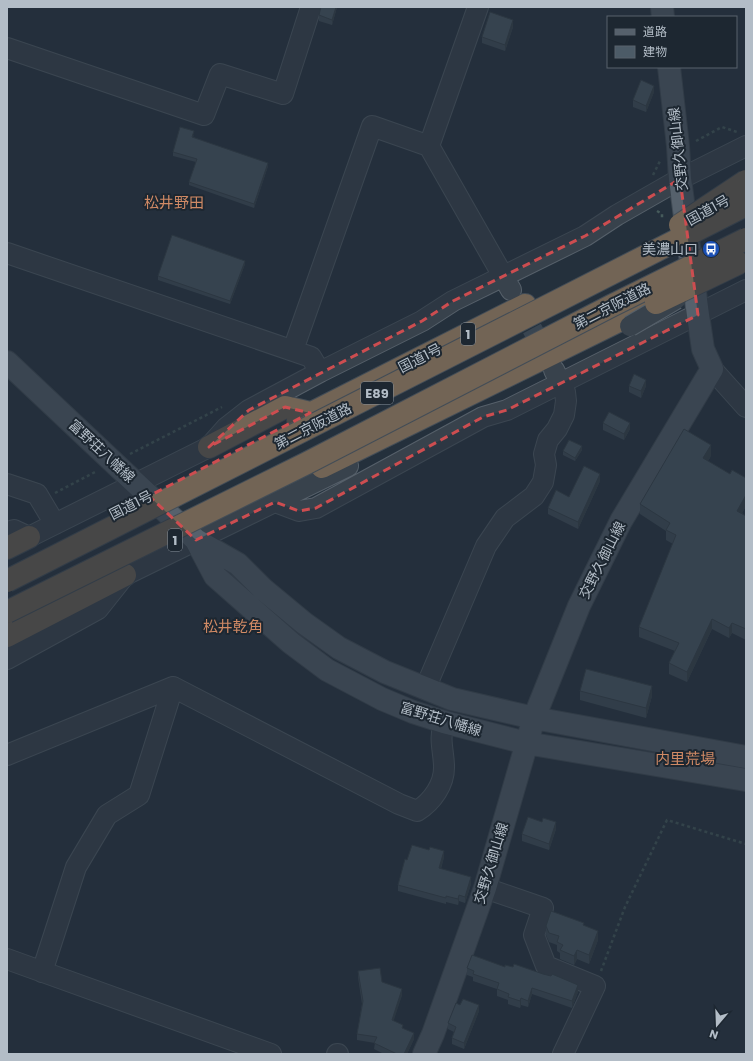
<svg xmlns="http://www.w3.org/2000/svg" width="753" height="1061" font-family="Poppins,'Noto Sans JP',sans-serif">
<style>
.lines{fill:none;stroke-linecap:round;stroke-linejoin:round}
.minor-tunnel{stroke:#394551;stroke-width:20;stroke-dasharray:20 10;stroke-linecap:butt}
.minor-casing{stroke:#56606a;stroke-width:22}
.major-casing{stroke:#414b55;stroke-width:24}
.highway-casing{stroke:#434d57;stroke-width:24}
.path{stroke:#465b5b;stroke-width:2.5;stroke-dasharray:3 3;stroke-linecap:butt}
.minor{stroke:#38424c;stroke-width:20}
.major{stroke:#56616c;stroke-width:22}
.highway{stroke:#726455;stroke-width:22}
.minor-bridge-casing{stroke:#56606a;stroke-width:22;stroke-linecap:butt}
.highway-bridge-casing{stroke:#434d57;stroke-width:24;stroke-linecap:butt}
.minor-bridge{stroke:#38424c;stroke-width:20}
.highway-bridge{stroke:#726455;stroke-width:22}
.wall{fill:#414e59}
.shaded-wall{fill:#354048}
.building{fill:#4c5b67;stroke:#354048}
.marked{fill:none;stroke:#cd4d50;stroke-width:3;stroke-dasharray:8 5;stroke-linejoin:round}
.labels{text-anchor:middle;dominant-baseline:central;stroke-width:4;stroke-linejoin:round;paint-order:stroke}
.shield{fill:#1d2731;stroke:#86909a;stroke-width:1}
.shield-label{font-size:13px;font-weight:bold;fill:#b3bdc7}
.street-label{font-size:14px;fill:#b3bdc7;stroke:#1d2731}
.poi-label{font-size:14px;fill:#b3bdc7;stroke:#1d2731;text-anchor:end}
.neighbourhood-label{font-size:15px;fill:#d08a65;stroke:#1d2731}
</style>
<rect width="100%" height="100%" fill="#24303c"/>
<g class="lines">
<!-- minor-tunnel -->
<path class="minor-tunnel" d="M518,302L547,357"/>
<!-- minor casing -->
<g class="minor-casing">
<path id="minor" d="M7,48L204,115L220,74L283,94L311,7
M429,146L478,7
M7,253L311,357L320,372
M293,350L372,126L429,146L511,290
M712,369L746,407
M7,484L37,494L55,524
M275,502L299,511L316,508L483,417L507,410L746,290
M7,532L14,530L29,537L209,447L226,428L249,410L320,372L422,321L453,301L585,236L617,215L680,179L746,146
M7,659L98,609L125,575L348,466
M425,689L486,546L505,518L534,496L543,482L546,465L544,454L548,440L557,429L564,415L566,401L565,392L554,370
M7,755L173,687L399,804L417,811C432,802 445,784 444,765C443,747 439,740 444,722
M485,888L543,908L534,935L546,966L595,986L563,1054
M7,959L271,1054
M42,972L76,867L107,815L139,795L173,687
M337,1054H338"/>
</g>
<!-- major casing -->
<g class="major-casing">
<path id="major" d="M662,7L663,17
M7,362L196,540L238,564L263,589L304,623L339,648L385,672L452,699L534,718L746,757
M196,540L215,576L291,643L327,670L382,699L413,712L444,722L526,743L746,780
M424,1054L433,1034L485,888L534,718L579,606L621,521L712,369L703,349L698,315L680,179L678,146L669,67"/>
</g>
<!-- highway casing -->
<g class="highway-casing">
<path id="highway" d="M298,420L525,305
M209,447L285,407L310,413
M322,467L649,306
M7,548L29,537
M7,636L125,575"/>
</g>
<!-- path -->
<path class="path" d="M696,141L722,127L737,132
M653,175L660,161
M657,211L662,214V219
M130,454L222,407
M55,493L97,471
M601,971L625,907L667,820L746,844"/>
<!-- minor -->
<use href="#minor" class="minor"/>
<!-- major -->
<use href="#major" class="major"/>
<!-- highway -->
<use href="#highway" class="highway"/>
<!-- minor-bridge casing -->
<g class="minor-bridge-casing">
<path id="minor-bridge" d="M630,326L676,299"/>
</g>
<!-- highway-bridge casing -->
<g class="highway-bridge-casing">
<path id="highway-bridge" d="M680,225L746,181
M656,303L739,263
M7,581L746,205
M7,612L307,463L611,306L746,239"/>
</g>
<!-- minor-bridge -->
<use href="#minor-bridge" class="minor-bridge"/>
<!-- highway-bridge -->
<use href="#highway-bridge" class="highway-bridge"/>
</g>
<!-- wall -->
<path class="wall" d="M337,7L332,25L319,21V15Z
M513,27L505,51L482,43V37Z
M654,92L646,112L633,107V100Z
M194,135L193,137L268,166L254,208L189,185V182L196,162L173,156V152Z
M245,264L230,304L158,280V276Z
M629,386H646L641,398L629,392Z
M603,423L630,429L624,440L603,430Z
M582,450L575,461L563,455V451Z
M711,456L708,461L730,474L746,478V506L742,513L746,516V640L732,633L729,638L712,629L687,682L669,674V663L675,651L639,637V627L673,544L666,540V531L640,514V504Z
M600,481L578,529L548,514V508Z
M580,691L652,696L646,718L580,700Z
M556,829L549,850L522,841V834Z
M444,857L441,869L471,884L465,903L459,901L458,905L446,902V904L398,891V885L407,860Z
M546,926H584L598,940L589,964L577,959L574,965L560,959V953L557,951V945L549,942L546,935Z
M505,967L578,992L572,1008L532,994L528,1007L521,1005L520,1008L508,1004V1000L497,996V989L473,981V977L467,975V968Z
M358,971L382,982L402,995L393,1021L403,1028L414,1039L407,1054H384L374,1049L375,1043L357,1040V1034L362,1004L358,977Z
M479,1011L464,1049L452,1044V1038L454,1032L448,1029V1023Z"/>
<!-- shaded-wall -->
<path class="shaded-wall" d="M336,7H337L332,25V20Z
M513,20V27L505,51V45Z
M654,86V92L646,112V106Z
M268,163V166L254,208V204Z
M245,261V264L230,304V301Z
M646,380V386L641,398V391Z
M630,423V429L624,440V434Z
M711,445V456L703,468V458Z
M582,446V450L575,461V458Z
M600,474V481L578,529V522Z
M746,495V506L737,522V511Z
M712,619V629L687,682V672Z
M732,623V633L729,638V628Z
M652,686V696L646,718V708Z
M556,822V829L549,850V844Z
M444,851V857L439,874V868Z
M471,877V884L465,903V897Z
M459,895V901L458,905V899Z
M598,931V940L589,964V955Z
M577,950V959L574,965V956Z
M578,985V992L572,1008V1001Z
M532,988V994L528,1007V1001Z
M402,989V995L392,1026V1020Z
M521,998V1005L520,1008V1001Z
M479,1005V1011L464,1049V1043Z
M414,1033V1039L407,1054H404Z"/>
<!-- building -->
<path class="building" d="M321,7H336L332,20L319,15Z
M490,12L513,20L505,45L482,37Z
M641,80L654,86L646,106L633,100Z
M180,127L194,131L192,137L268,163L254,204L189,182L197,159L173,152Z
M172,235L245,261L230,301L158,276Z
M634,374L646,380L641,391L629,386Z
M609,412L630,423L624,434L603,423Z
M684,429L711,445L703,458L730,474L732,470L746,478V495L737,511L746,516V629L732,623L729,628L712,619L687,672L669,663L679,643L639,627L676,535L666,530L670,523L640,504Z
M569,440L582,446L575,458L563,451Z
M584,466L600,474L578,522L548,508L556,490L569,497Z
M586,669L652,686L646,708L580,691Z
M528,817L542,822L543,818L556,822L549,844L522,834Z
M412,845L429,850L430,847L444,851L439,868L471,877L465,897L459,895L458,899L446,896V898L398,885L405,859L407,860Z
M551,911L584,923L583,925L598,931L589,955L577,950L574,956L560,950L563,945L557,942L559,936L549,933L546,926Z
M472,955L505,967V965L513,967L514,964L543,974L551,976L552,974L578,985L572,1001L532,988L528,1001L521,998L520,1001L508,997L509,994L497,989L499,983L473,974L474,971L467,968Z
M380,968L382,982L402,989L392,1020L403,1025L402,1028L414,1033L404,1054H397L374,1043L377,1037L357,1034L363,1001L358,971Z
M463,999L479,1005L464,1043L452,1038L456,1027L448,1023L456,1003L460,1005Z"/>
<!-- marked area -->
<path d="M0 0H753V1061H0ZM680,179L698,315L507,410L483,417L316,508L299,511L275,502L196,540L149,496L310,413L285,407L209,447L249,410L422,321L453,301L585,236Z" fill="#24303c" fill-opacity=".55" fill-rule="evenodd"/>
<path class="marked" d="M680,179L698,315L507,410L483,417L316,508L299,511L275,502L196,540L149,496L310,413L285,407L209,447L249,410L422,321L453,301L585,236Z"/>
<!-- icons -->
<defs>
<g id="bus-disc" transform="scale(0.9)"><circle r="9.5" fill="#1a4fb4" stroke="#1d2731"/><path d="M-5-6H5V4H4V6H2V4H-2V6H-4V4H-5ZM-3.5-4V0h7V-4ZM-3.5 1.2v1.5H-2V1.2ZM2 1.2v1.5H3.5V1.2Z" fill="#fff"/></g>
</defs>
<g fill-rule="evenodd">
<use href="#bus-disc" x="711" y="249"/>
</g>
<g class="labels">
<!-- shield labels -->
<g class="shield">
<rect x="461" y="323" width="14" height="22" rx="3"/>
<rect x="361" y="382" width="32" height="22" rx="3"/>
<rect x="168" y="529" width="14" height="22" rx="3"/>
</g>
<g class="shield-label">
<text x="468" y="334">1</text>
<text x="377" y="393">E89</text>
<text x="175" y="540">1</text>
</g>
<!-- street labels -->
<g class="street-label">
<text transform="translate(678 149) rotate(-96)">交野久御山線</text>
<text transform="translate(708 210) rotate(-29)">国道1号</text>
<text transform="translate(612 306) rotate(-27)">第二京阪道路</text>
<text transform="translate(420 358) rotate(-27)">国道1号</text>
<text transform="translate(313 426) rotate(-27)">第二京阪道路</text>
<text transform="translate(102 451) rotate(43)">富野荘八幡線</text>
<text transform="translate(131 505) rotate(-27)">国道1号</text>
<text transform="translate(602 560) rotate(-63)">交野久御山線</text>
<text transform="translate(441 719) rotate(17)">富野荘八幡線</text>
<text transform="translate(491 863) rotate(-73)">交野久御山線</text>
</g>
<!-- poi labels -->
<g class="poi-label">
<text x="698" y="249">美濃山口</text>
</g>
<!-- neighbourhood labels -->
<g class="neighbourhood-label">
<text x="174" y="202">松井野田</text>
<text x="233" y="626">松井乾角</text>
<text x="685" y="758">内里荒場</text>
</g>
</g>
<!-- border -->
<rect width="753" height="1061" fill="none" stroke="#b3bdc7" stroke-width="16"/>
<!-- legend -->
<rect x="607" y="16" width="130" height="52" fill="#1d2731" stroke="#59636d"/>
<rect x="615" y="29" width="20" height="6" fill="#56616c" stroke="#59636d"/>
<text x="643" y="36" font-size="12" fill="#b3bdc7">道路</text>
<rect x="615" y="46" width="20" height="12" fill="#4c5b67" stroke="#59636d"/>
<text x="643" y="56" font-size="12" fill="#b3bdc7">建物</text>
<!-- north arrow -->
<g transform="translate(717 1025) rotate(199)" stroke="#1d2731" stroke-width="3" paint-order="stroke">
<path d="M0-3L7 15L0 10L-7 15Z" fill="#b3bdc7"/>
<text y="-6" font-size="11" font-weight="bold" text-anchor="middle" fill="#b3bdc7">N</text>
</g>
</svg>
